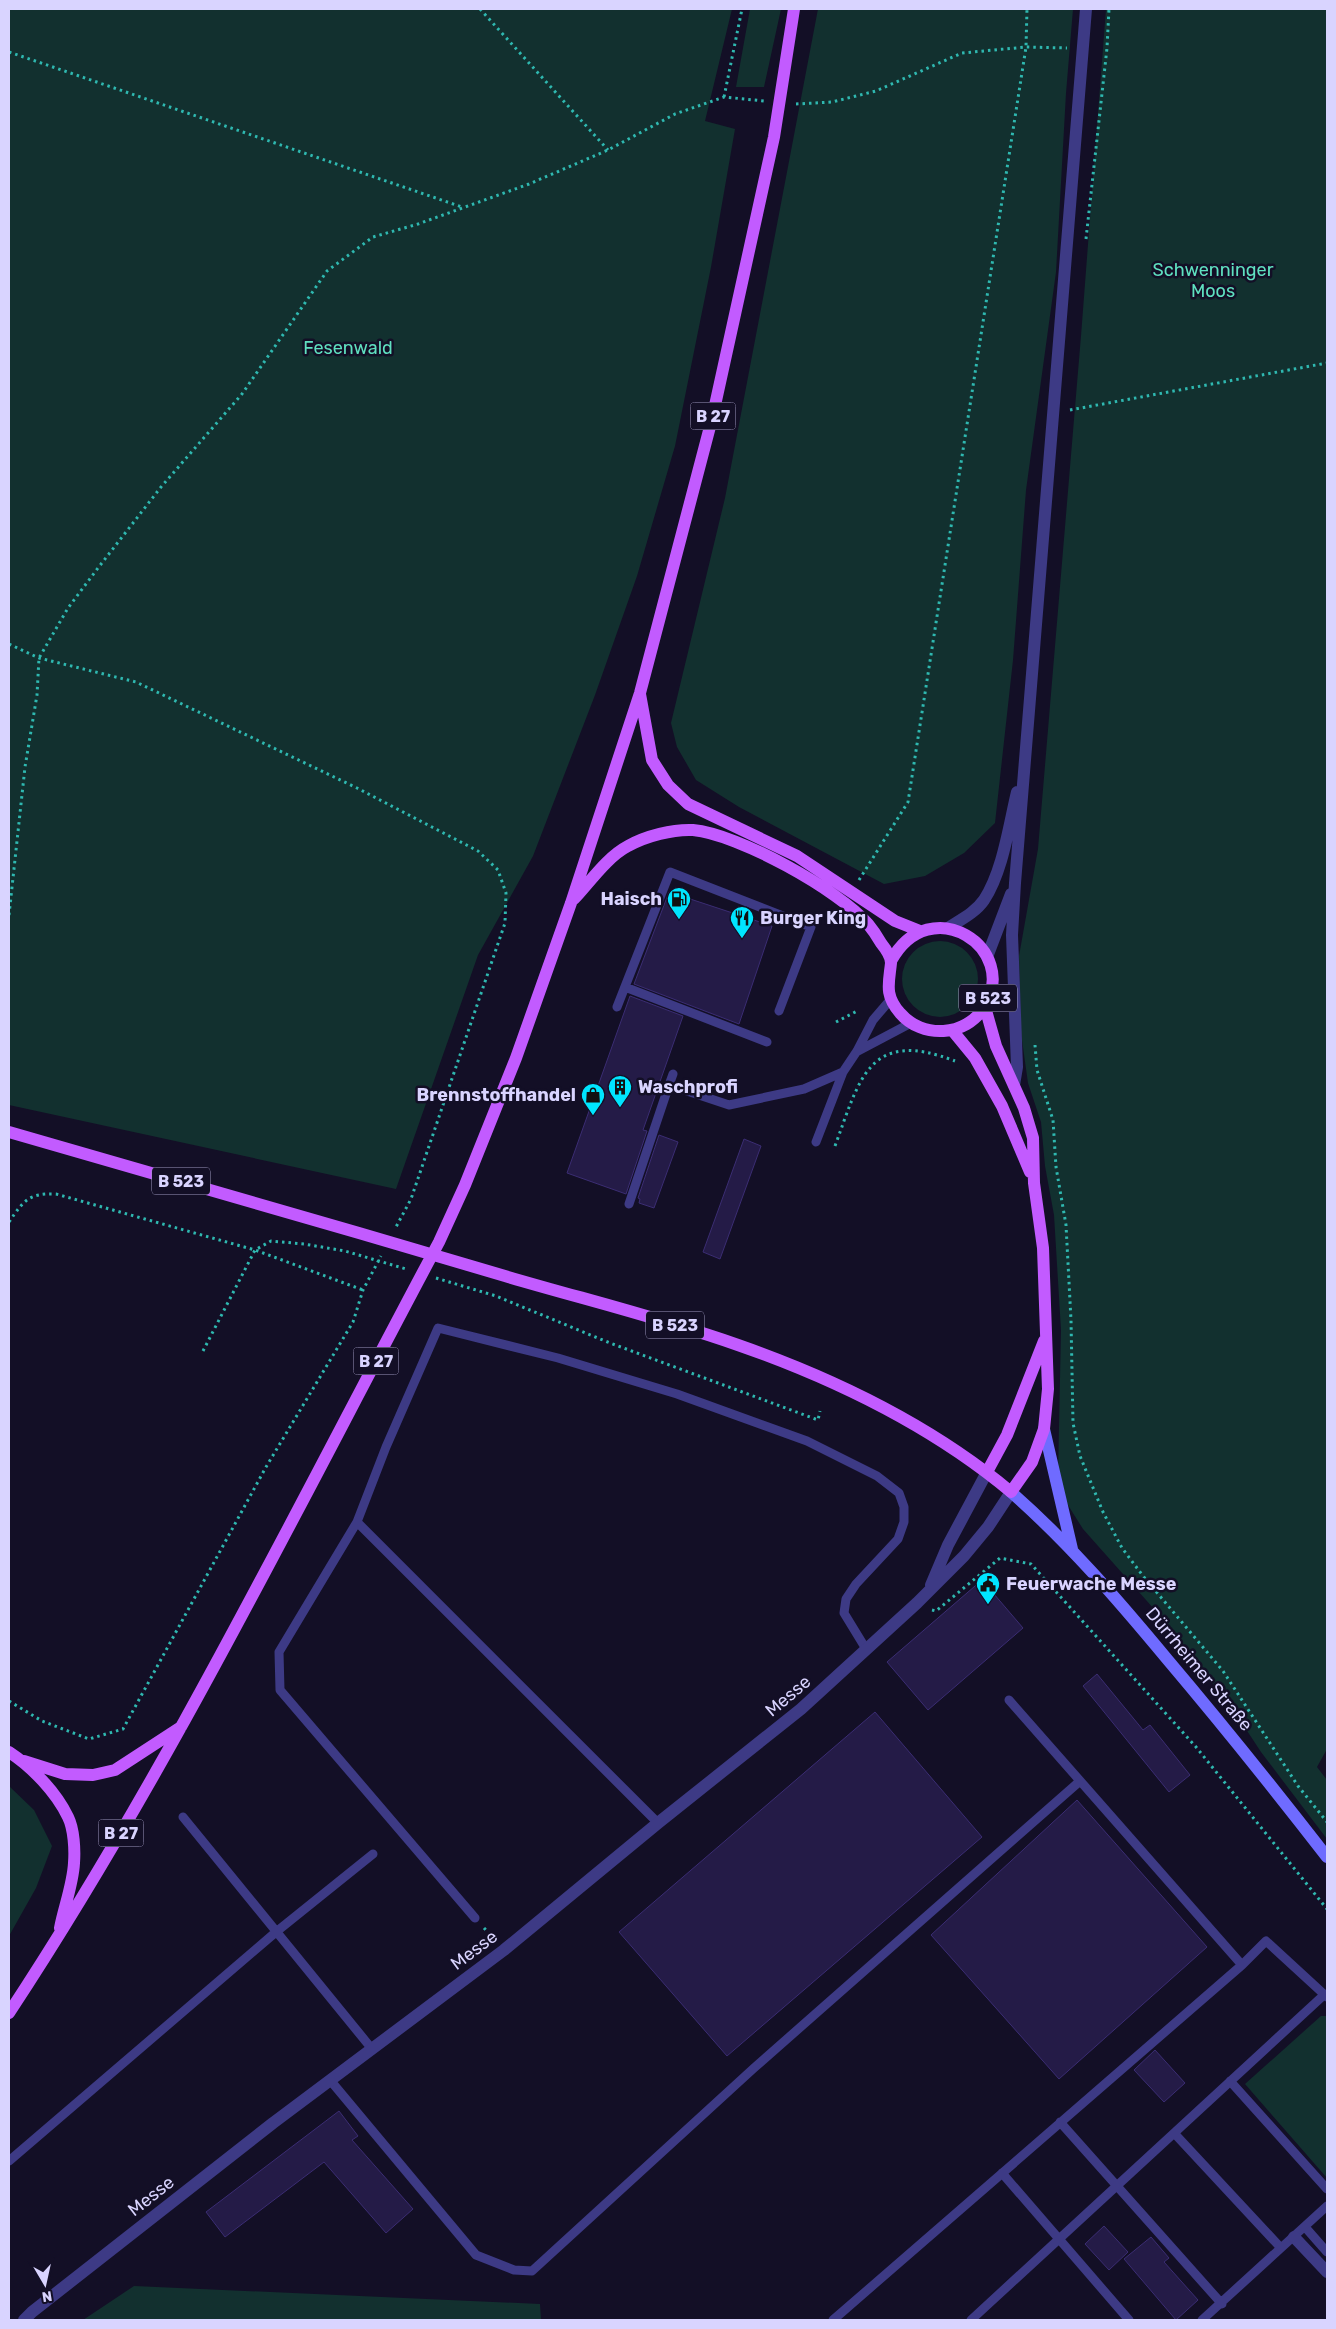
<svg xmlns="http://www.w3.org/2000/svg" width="1336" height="2329" font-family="Rubik,sans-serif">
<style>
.green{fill:#12302f}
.building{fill:#241b47;stroke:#3b2d73}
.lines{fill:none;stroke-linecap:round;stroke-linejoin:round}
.path{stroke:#2fb8b0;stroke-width:3;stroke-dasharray:2.5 4;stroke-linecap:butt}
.service{stroke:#3d3a85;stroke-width:9}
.minor{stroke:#3d3a85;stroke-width:12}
.tertiary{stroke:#3d3a85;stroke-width:12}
.secondary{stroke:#6f6bff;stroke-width:12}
.primary{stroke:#c25bff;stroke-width:12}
.labels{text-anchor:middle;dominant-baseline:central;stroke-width:5;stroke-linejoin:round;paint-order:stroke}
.shield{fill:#130f26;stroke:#9e99be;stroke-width:1}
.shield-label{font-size:16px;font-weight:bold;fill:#d9d4ff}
.park-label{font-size:18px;fill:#5fe0c0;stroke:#130f26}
.poi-label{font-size:18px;font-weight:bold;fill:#d9d4ff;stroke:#130f26;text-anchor:start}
.street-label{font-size:18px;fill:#d9d4ff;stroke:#130f26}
</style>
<rect width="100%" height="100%" fill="#130f26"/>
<!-- green -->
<path class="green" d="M9,9H732L705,121L735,129L711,267L675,446L637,576L595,695L533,856L478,955L396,1189L9,1105Z
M750,9H781L764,87H736Z
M818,9H1073L1066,93L1056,272L1026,490L1013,660L995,823L964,853L925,876L884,884L739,807L696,780L677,747L671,723L725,498Z
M1106,9H1327V1749L1317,1767L1327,1780V1839L1261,1752L1234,1711L1154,1609L1083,1529L1066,1502L1058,1476L1061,1330L1054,1215L1045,1166L1041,1122L1028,1083L1021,1033L1019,956L1038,849L1081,336Z
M902 979a38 38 0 1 1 76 0a38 38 0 1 1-76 0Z
M9,1786L34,1810L52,1846L36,1888L9,1936Z
M1321,2016H1327V2178L1245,2084Z
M134,2286L540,2304L541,2320H83Z"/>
<!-- building -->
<path class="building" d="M669,892L772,926L739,1024L634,984Z
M630,996L683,1016L643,1130L647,1131L626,1194L567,1173Z
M659,1135L678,1142L654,1208L639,1203L640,1199L638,1198Z
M744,1139L761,1146L720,1259L703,1252Z
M982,1580L1023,1628L928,1710L887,1662Z
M1097,1674L1143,1730L1150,1725L1190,1775L1169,1792L1083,1686Z
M875,1712L982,1837L727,2056L619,1932Z
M1077,1800L1207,1947L1059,2079L931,1935Z
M1155,2050L1185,2083L1164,2102L1134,2070Z
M339,2111L358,2136L352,2140L413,2209L386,2233L324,2162L225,2237L206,2212Z
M1104,2226L1128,2252L1109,2270L1085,2244Z
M1151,2237L1169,2258L1164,2262L1198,2300L1176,2320L1124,2259Z"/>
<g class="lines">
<!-- path -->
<path class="path" d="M480,9L608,150
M9,52L462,207
M724,97L742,9
M796,104L832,102L876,91L962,53L1026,47L1067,48
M1086,239L1107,48L1109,9
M1070,410L1327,363
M9,644L39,658L136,682L357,788L478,851L498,870L506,893L505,923L411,1199L396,1227
M859,880L908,802L1026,47L1027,9
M9,915L25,767L37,695L39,658L68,608L98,568L161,487L242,394L327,271L373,237L418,224L529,184L608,150L675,114L724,97L764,101
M836,1022L859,1010
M1035,1045L1037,1070L1053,1120L1056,1167L1066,1225L1071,1320L1073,1423L1080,1456L1103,1512L1122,1548L1143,1576L1223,1671L1298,1786L1327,1822
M835,1146C860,1078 869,1028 955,1061
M9,1222C24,1200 29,1193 56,1194L255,1250L363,1290
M436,1278L496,1296L610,1343L818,1420L820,1411
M203,1351L255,1250L271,1241L304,1244L345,1251L406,1269
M932,1610L936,1611L1000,1558L1031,1564L1196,1747L1327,1909
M9,1701L42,1721L89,1739L123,1729L266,1467L353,1322L363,1290L381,1256
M484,1928L493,1938"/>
<!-- service -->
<path class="service" d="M625,987L767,1042
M617,1007L670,872L811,927L779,1011
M858,1051L911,1023
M673,1074L669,1085L729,1105L804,1089L843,1072
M816,1142L843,1072L857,1051L873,1020L891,999
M629,1204L669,1085
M357,1522L658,1823
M1009,1700L1242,1965
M183,1817L372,2049
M475,1918L280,1690L279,1652L357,1522L386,1447L438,1328L558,1358L677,1394L807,1441L877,1476L899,1493L904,1507V1522L898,1539L856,1584L846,1599L844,1613L866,1649
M330,2080L476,2255L514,2270L532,2271L754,2068L1080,1781
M1230,2081L1327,2189
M1060,2122L1222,2304
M1174,2133L1281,2248
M9,2161L276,1932L373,1854
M1002,2173L1129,2320
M1305,2227L1327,2252
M833,2320L1242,1965L1266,1941L1327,1997
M971,2320L1325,1994
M1202,2320L1327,2206"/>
<!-- minor -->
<path class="minor" d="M931,1585L948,1545L987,1472
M1294,2237L1327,2272
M24,2320L32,2312L273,2123L504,1950L658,1823L801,1709L917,1603L964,1556L988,1527L1011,1492"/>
<!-- tertiary -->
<path class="tertiary" d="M948,928C960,920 975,913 984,900C1003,871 1009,825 1017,792
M987,957L1011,894
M1014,1085L1017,1067L1012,935L1015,883L1086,9"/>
<!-- secondary -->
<path class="secondary" d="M1044,1429L1072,1549
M1011,1492C1069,1543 1118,1600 1167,1659C1222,1724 1275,1790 1327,1857"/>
<!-- primary -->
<path class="primary" d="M640,694L652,760L668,785L688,804L797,856L895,921L920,931
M574,899C590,882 607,857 628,846C646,836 673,829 693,830C738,834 839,890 868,924C873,930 877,936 881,943C885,948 891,957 891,963C889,983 884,995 900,1013C922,1039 966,1037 984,1007C1021,949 930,889 891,961
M952,1030L975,1058L1002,1106L1030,1172
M9,1132C175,1179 340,1227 505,1276C583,1299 662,1318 738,1345C835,1379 932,1426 1011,1492L1032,1462L1044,1429L1048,1389L1043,1248L1034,1183L1033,1138L1024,1108L996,1046L985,1007
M987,1472L1007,1435L1044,1341
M9,1752C32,1767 56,1792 68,1817C74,1829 75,1850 74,1863C73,1884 64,1907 60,1928
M24,1761L65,1774L93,1775L115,1770L181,1727
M9,2013C171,1767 300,1502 439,1242L465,1185L516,1058L571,903L640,693L712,419L774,137L794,9"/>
</g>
<!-- icons -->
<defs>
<g id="fuel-pin" transform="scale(1.25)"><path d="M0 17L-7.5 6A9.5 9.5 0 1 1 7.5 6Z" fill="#00e5ff" stroke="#130f26"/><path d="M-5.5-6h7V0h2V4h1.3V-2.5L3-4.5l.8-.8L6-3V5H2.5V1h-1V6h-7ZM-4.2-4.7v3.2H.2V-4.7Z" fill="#111"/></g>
<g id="restaurant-pin" transform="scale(1.25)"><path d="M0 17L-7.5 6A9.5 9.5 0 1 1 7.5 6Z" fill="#00e5ff" stroke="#130f26"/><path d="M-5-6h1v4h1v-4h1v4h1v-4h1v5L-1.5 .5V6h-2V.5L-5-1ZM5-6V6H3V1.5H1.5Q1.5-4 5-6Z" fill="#111"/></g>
<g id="building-pin" transform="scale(1.25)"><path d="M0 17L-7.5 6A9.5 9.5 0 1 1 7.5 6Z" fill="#00e5ff" stroke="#130f26"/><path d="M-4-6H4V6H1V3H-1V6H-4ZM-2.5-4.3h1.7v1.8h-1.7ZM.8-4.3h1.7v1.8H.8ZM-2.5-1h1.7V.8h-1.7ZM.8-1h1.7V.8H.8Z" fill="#111"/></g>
<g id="shop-pin" transform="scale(1.25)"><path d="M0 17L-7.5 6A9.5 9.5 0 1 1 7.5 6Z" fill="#00e5ff" stroke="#130f26"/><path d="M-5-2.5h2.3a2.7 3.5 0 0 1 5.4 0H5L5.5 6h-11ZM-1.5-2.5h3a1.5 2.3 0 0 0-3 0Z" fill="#111"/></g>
<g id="civic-pin" transform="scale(1.25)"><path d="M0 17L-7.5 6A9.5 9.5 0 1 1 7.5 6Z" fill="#00e5ff" stroke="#130f26"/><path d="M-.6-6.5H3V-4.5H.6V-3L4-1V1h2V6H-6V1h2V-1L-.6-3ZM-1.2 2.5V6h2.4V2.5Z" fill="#111"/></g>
</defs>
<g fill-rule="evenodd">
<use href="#fuel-pin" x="679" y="899"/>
<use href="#restaurant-pin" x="742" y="918"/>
<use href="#building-pin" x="620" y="1087"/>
<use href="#shop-pin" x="593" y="1095"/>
<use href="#civic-pin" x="988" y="1584"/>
</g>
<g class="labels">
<!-- shield labels -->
<g class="shield">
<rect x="690.5" y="402.5" width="45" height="27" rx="4"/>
<rect x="959" y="984.5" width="58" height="27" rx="4"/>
<rect x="152" y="1167.5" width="58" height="27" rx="4"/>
<rect x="646" y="1311.5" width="58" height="27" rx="4"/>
<rect x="353.5" y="1347.5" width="45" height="27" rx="4"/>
<rect x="98.5" y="1819.5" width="45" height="27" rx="4"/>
</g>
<g class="shield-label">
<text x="713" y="416">B 27</text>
<text x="988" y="998">B 523</text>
<text x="181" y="1181">B 523</text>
<text x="675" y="1325">B 523</text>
<text x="376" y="1361">B 27</text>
<text x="121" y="1833">B 27</text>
</g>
<!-- park labels -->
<g class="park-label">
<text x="1213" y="270">Schwenninger<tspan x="1213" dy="21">Moos</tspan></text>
<text x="348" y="348">Fesenwald</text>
</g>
<!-- poi labels -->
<g class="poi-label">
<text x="662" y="899" text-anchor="end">Haisch</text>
<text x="760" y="918">Burger King</text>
<text x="638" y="1087">Waschprofi</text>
<text x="576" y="1095" text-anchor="end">Brennstoffhandel</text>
<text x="1006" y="1584">Feuerwache Messe</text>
</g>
<!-- street labels -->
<g class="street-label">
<text transform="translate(1199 1669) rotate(50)">Dürrheimer Straße</text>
<text transform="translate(788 1696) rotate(-40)">Messe</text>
<text transform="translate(474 1950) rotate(-37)">Messe</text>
<text transform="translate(151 2196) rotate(-38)">Messe</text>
</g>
</g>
<!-- border -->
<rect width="1336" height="2329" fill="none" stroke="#d9d4ff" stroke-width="20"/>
<!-- north arrow -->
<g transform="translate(45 2284) rotate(171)" stroke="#130f26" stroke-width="4" paint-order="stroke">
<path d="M0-4L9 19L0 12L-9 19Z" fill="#d9d4ff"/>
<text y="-8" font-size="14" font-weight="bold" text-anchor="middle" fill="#d9d4ff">N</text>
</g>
</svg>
